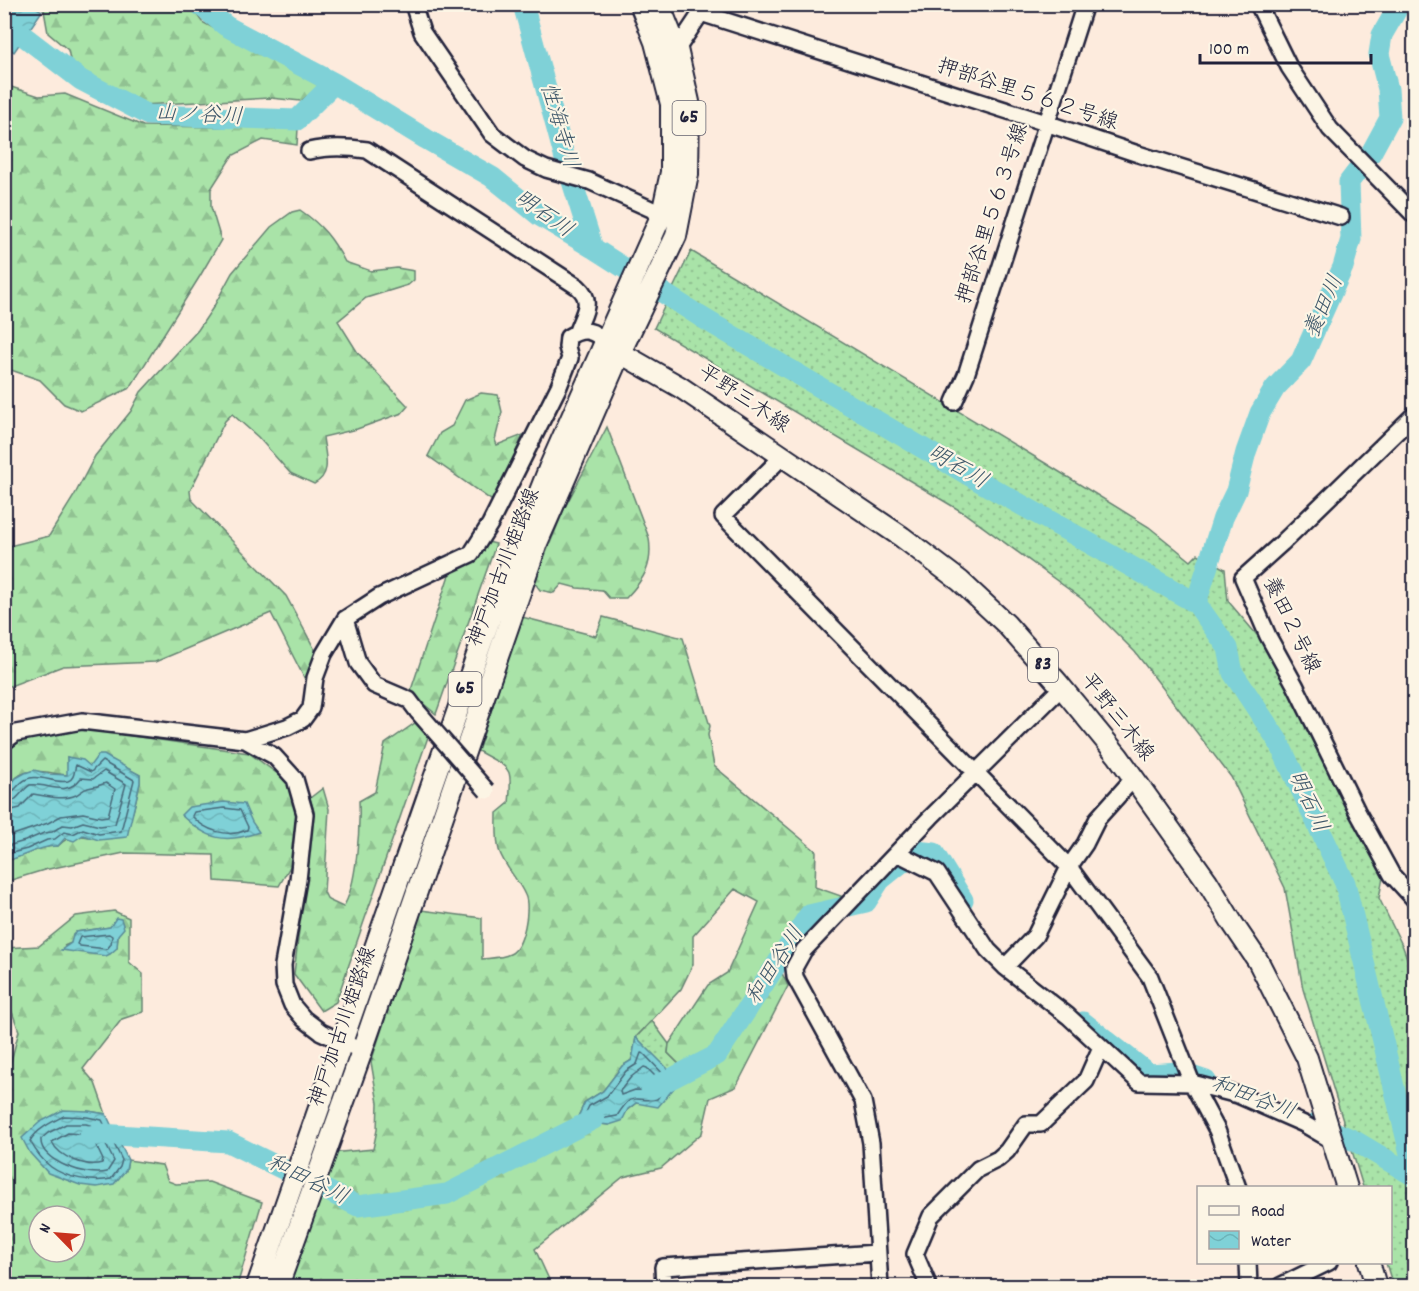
<svg xmlns="http://www.w3.org/2000/svg" width="1419" height="1291" font-family="Dekko,'Klee One',sans-serif">
<style>
.grass{fill:url(#grass-dots);stroke:#668272;stroke-width:1.5}
.forest{fill:url(#forest-firs);stroke:#668272;stroke-width:1.5;fill-rule:evenodd}
.water{fill:url(#water-waves);stroke:#5a8b99;stroke-width:1.5}
.lines{fill:none;stroke-linecap:round;stroke-linejoin:round}
.shore{stroke:#476879;stroke-width:1.5}
.river{stroke:#7fd1d7;stroke-width:21}
.minor-casing{stroke:#22223b;stroke-width:20}
.major-casing{stroke:#22223b;stroke-width:24}
.minor{stroke:#fcf5e5;stroke-width:15}
.major{stroke:#fcf5e5;stroke-width:20}
.minor-bridge-casing{stroke:#22223b;stroke-width:20;stroke-linecap:butt}
.minor-bridge{stroke:#fcf5e5;stroke-width:15}
.labels{text-anchor:middle;dominant-baseline:central;stroke-width:4.5;stroke-linejoin:round;paint-order:stroke}
.shield{fill:#fcf5e5;stroke:#63616e;stroke-width:1.5}
.shield-label{font-size:20px;font-weight:bold;fill:#22223b}
.street-label{font-size:21px;fill:#22223b;stroke:#fcf5e5}
.water-label{font-size:22px;font-style:italic;fill:#3e576a;stroke:#fcf5e5}
</style>
<defs>
<pattern id="grass-dots" width="8" height="8" patternUnits="userSpaceOnUse" patternTransform="scale(1.5)"><rect width="8" height="8" fill="#a9e3a8"/><path d="M2 2h.1M6 6h.1" fill="none" stroke="#91c292" stroke-width="1.8" stroke-linecap="round"/></pattern>
<pattern id="forest-firs" width="22" height="20" patternUnits="userSpaceOnUse" patternTransform="scale(1.5)"><rect width="22" height="20" fill="#a9e3a8"/><path d="M5 1l3.5 6h-7zM16 11l3.5 6h-7z" fill="#91c292"/></pattern>
<pattern id="water-waves" width="16" height="10" patternUnits="userSpaceOnUse" patternTransform="scale(1.5)"><rect width="16" height="10" fill="#7fd1d7"/><path d="M0 5q4-4 8 0t8 0" fill="none" stroke="#6db3b9"/></pattern>
</defs>
<rect width="100%" height="100%" fill="#fdebdd"/>
<filter id="ink" filterUnits="userSpaceOnUse"><feTurbulence type="fractalNoise" baseFrequency=".0167" numOctaves="2"/><feDisplacementMap in="SourceGraphic" scale="12" xChannelSelector="R" yChannelSelector="G"/><feConvolveMatrix kernelMatrix="1 2 1 2 8 2 1 2 1" color-interpolation-filters="sRGB"/></filter>
<g filter="url(#ink)">
<!-- grass -->
<path class="grass" d="M691,251L1045,463L1149,527L1191,561L1198,554L1225,569L1228,601L1279,661L1383,877L1379,898L1403,947L1414,978V1286H1393L1386,1263L1390,1262V1188L1363,1187L1303,989L1285,888L1231,777L1135,652L1082,599L964,513L654,328Z
M652,1021L669,1044L668,1053L683,1068L673,1075L636,1037Z"/>
<!-- forest -->
<path class="forest" d="M43,5H190L202,22L320,86L301,101L270,98L141,105L71,64L68,50L48,33Z
M5,85L39,96L65,94L143,126L298,128L297,145L263,140L232,156L211,189V207L221,240L200,276L130,388L81,411L64,404L40,380L5,368Z
M300,210C322,225 333,239 345,262L371,271L397,268L414,271V280L408,285L366,298L338,321L358,353L408,406L402,413L357,429L323,437C325,455 333,474 314,484L290,473L258,437L232,414L225,421L190,491L191,499L286,596L315,650L312,693L271,613L155,662L63,666L5,688V547L49,536L74,496L95,456L131,411L141,392L198,330L214,306L232,273L271,227L292,212Z
M481,393L498,395L502,412L495,440L497,445L523,435L494,502L428,456L440,433L452,426L465,400Z
M607,427L649,538C653,565 645,578 626,598H609L602,590L577,588L562,584L554,593L540,590L534,582L565,507Z
M484,541L496,544L436,714L410,693L450,572L474,559Z
M522,617L596,636L603,617L683,638L710,726L708,735L714,766L816,851L815,887L841,896L779,967L788,986L736,1087L710,1098L702,1133L661,1168L623,1177L535,1249L552,1286H288L331,1153L373,1149L377,1130L378,1103L371,1062L421,910L482,918V959C491,958 502,958 510,954C524,948 531,907 525,895C518,879 504,866 499,850C496,839 497,825 497,813L509,803C513,763 510,770 478,751ZM735,889L759,902L727,973L708,985L669,1044L668,1053L683,1068L673,1075L679,1081L636,1103L609,1125L600,1124L580,1133L570,1129L575,1123L585,1102L603,1091L622,1066L632,1060L636,1037L681,989L693,964V936Z
M415,723L428,737L336,1002L321,1011L294,974L313,808L310,798L323,788L329,809L324,892L328,900L343,907C357,887 360,827 359,801L375,792L385,744Z
M85,729L249,753L286,780L296,810L293,861L279,886L215,881L214,855L124,853L44,870L5,882V861C22,858 41,845 58,846C66,837 76,834 89,837L133,812L140,783V775L122,766L90,767L67,757L68,775C51,774 31,766 17,777C12,781 9,788 5,792V753L23,738Z
M114,911L129,918V962L143,974V1012L122,1019L83,1069L95,1083L106,1114L88,1111L126,1170L128,1160L162,1165L168,1181L176,1184L209,1182L262,1202L237,1286H5V1084L19,1031L5,993V948L39,946L76,916ZM114,925L118,935L117,948L64,946L71,943L76,932L111,927ZM39,1216H75V1252H39Z"/>
<!-- water -->
<path class="water" d="M5,4L33,5L42,11L14,52L5,45Z
M98,755H104L140,775V783L127,837L99,840L83,835L74,841L65,838L58,846C41,845 22,858 5,861V792L16,778L25,773L34,770L49,774L67,775V757L83,760L90,766Z
M224,802L244,804L252,822L259,832C225,844 208,840 181,815L189,807Z
M116,918L121,919L124,928L118,935L117,948L110,954L106,956L61,950L71,943L73,935L76,932L110,927Z
M636,1037L680,1081L658,1107L636,1103L628,1109L622,1121L609,1125L600,1124L580,1133H571L570,1129L575,1123L585,1102L603,1091L622,1066L632,1060Z
M63,1110L88,1111L106,1114L128,1160L126,1170L114,1184L97,1187L80,1185L48,1173L30,1153L22,1138L40,1122Z"/>
<g class="lines">
<!-- shore -->
<path class="shore" d="M4,796C16,794 18,780 30,778C42,775 56,784 68,781C75,779 74,770 76,765L91,772L102,761L134,780L121,831L99,834L83,829L73,834L64,832L55,839L47,840L27,849L4,855
M4,803C18,803 20,791 30,785C49,783 66,798 81,778L93,779L104,771L126,784L115,824L100,826L83,822L72,826L63,825L52,832L44,833L25,841L4,847
M224,808L240,810L248,827L247,830C228,838 205,831 192,816L194,812Z
M4,812L20,808L33,794C46,796 63,801 76,795C80,793 83,789 88,788C95,787 99,786 106,783L115,789L108,816L101,817L83,813L61,816L48,823L4,838
M109,934L112,936L111,944L107,949L80,946L77,944L80,937Z
M641,1053L644,1054L670,1081L657,1099C633,1103 634,1089 617,1116L584,1122L583,1119L589,1106L607,1096L626,1071L637,1064Z
M644,1067L647,1068L660,1081L654,1091L635,1090L621,1095L620,1091L631,1077Z
M64,1116L87,1117L102,1120L122,1160L120,1167L111,1179C93,1183 66,1178 51,1167C43,1161 35,1150 30,1141C37,1129 52,1122 64,1116Z
M66,1124H86L97,1127L114,1161L107,1172C88,1177 39,1162 41,1139L48,1133Z
M68,1133L91,1135L103,1160L102,1163C86,1168 59,1157 52,1142Z"/>
<!-- river -->
<path class="river" d="M199,4L226,26L334,83L426,139L492,177L540,216L593,248L701,317L970,476L1196,603L1228,648L1233,673L1278,741L1345,883L1414,1170
M523,4L565,159L593,248
M4,21L81,80L148,115L297,120L334,83
M1196,603L1223,518L1236,491L1246,452L1260,413L1275,388L1301,361L1343,267L1351,239L1349,182L1371,153L1390,118L1388,89L1379,54L1382,35L1400,4
M1083,1022L1149,1074L1179,1072L1206,1081
M651,1089L717,1055L809,915L866,902L880,880L916,851L934,853L963,900
M1316,1124L1355,1141L1414,1176
M90,1136L100,1134L228,1142L358,1206L447,1194L594,1119"/>
<!-- minor casing -->
<g class="minor-casing">
<path id="minor" d="M413,4L422,32L492,134L525,159L546,169L589,181L662,214
M1258,4L1289,67L1330,129L1414,215
M701,13L1046,123L1138,154L1341,217
M677,49L701,13L703,5
M309,151C329,146 347,147 367,150L578,287C594,301 583,314 577,331
M954,402L966,375L1085,4
M1414,415L1282,543L1243,578L1268,636L1295,685L1357,811L1392,875L1414,899
M783,456L723,516L1069,867L1150,977L1192,1083L1217,1130L1238,1188
M345,619L358,663L374,685L409,700L418,712
M245,740L287,727L303,719L311,708L315,678L324,654L345,619L379,597L471,554L490,524L559,386L570,358L567,347L568,337C584,327 594,330 606,343
M4,742L16,733L82,721L245,740L274,756L295,779L305,814L298,880L283,965L284,985L292,1005L304,1019L321,1032L362,1051
M897,853L937,873L988,950L1005,967L1068,1016L1139,1082L1192,1083L1238,1095L1304,1124L1333,1141
M1005,967L1035,936L1069,867L1085,844L1098,818L1133,779
M1248,1262L1249,1286
M664,1286L663,1267L877,1253
M880,1286L871,1143L863,1101L795,977L794,968L804,950L931,817L1061,688
M924,1286L927,1282L915,1254L931,1216L978,1169L998,1159L1007,1151L1026,1124H1041L1086,1081L1101,1047
M1280,1286L1329,1262"/>
</g>
<!-- major casing -->
<g class="major-casing">
<path id="major" d="M610,347L680,387L902,537L960,581L1006,624L1058,683L1118,756L1207,881L1233,924L1258,961L1307,1058L1347,1188
M1369,1262L1376,1286
M257,1286L491,615L550,466L662,214L671,172V104L655,42L640,4
M278,1286L362,1051L537,543L620,353L676,236L688,174L689,102L677,49L659,4"/>
</g>
<!-- minor -->
<use href="#minor" class="minor"/>
<!-- major -->
<use href="#major" class="major"/>
<!-- minor-bridge casing -->
<g class="minor-bridge-casing">
<path id="minor-bridge" d="M418,712L487,791"/>
</g>
<!-- minor-bridge -->
<use href="#minor-bridge" class="minor-bridge"/>
</g>
</g>
<g class="labels">
<!-- shield labels -->
<g class="shield">
<rect x="672.5" y="101" width="33" height="34" rx="4.5"/>
<rect x="1028" y="648" width="30" height="34" rx="4.5"/>
<rect x="448.5" y="672" width="33" height="34" rx="4.5"/>
</g>
<g class="shield-label">
<text x="689" y="118">65</text>
<text x="1043" y="665">83</text>
<text x="465" y="689">65</text>
</g>
<!-- street labels -->
<g class="street-label">
<text transform="translate(1027 96) rotate(18)">押部谷里５６２号線</text>
<text transform="translate(994 214) rotate(-72)">押部谷里５６３号線</text>
<text transform="translate(743 400) rotate(34)">平野三木線</text>
<text transform="translate(505 568) rotate(-69)">神戸加古川姫路線</text>
<text transform="translate(1290 626) rotate(64)">養田２号線</text>
<text transform="translate(1116 718) rotate(52)">平野三木線</text>
<text transform="translate(344 1027) rotate(-71)">神戸加古川姫路線</text>
</g>
<!-- water labels -->
<g class="water-label">
<text transform="translate(199 116) rotate(3)">山ノ谷川</text>
<text transform="translate(558 126) rotate(74)">性海寺川</text>
<text transform="translate(543 215) rotate(35)">明石川</text>
<text transform="translate(1325 307) rotate(-66)">養田川</text>
<text transform="translate(957 468) rotate(30)">明石川</text>
<text transform="translate(1307 802) rotate(65)">明石川</text>
<text transform="translate(776 966) rotate(-57)">和田谷川</text>
<text transform="translate(1253 1099) rotate(21)">和田谷川</text>
<text transform="translate(307 1181) rotate(26)">和田谷川</text>
</g>
</g>
<!-- margin -->
<rect width="1419" height="1291" fill="none" stroke="#fcf5e5" stroke-width="24"/>
<rect x="12" y="12" width="1395" height="1267" fill="none" stroke="#22223b" stroke-width="2" filter="url(#ink)"/>
<!-- legend -->
<rect x="1197" y="1186" width="195" height="78" fill="#fcf5e5" stroke="#a5a1a1" stroke-width="1.5"/>
<rect x="1209" y="1206" width="30" height="9" fill="#fcf5e5" stroke="#a5a1a1" stroke-width="1.5"/>
<text x="1251" y="1216" font-size="18" fill="#22223b">Road</text>
<rect x="1209" y="1231" width="30" height="18" fill="url(#water-waves)" stroke="#a5a1a1" stroke-width="1.5"/>
<text x="1251" y="1246" font-size="18" fill="#22223b">Water</text>
<!-- north arrow -->
<g transform="translate(57 1234) rotate(295)"><circle r="28" fill="#fcf5e5" stroke="#a5a1a1" stroke-width="1.5"/>
<path d="M0-4.5L10 22L0 15L-10 22Z" fill="#c8321e"/>
<text y="-9" font-size="16" font-weight="bold" text-anchor="middle" fill="#22223b">N</text>
</g>
<!-- scale -->
<path d="M1200 54v9h171v-9" fill="none" stroke="#22223b" stroke-width="3"/>
<text x="1209" y="54" font-size="18" fill="#22223b" stroke="#fcf5e5" stroke-width="4.5" paint-order="stroke">100 m</text>
</svg>
